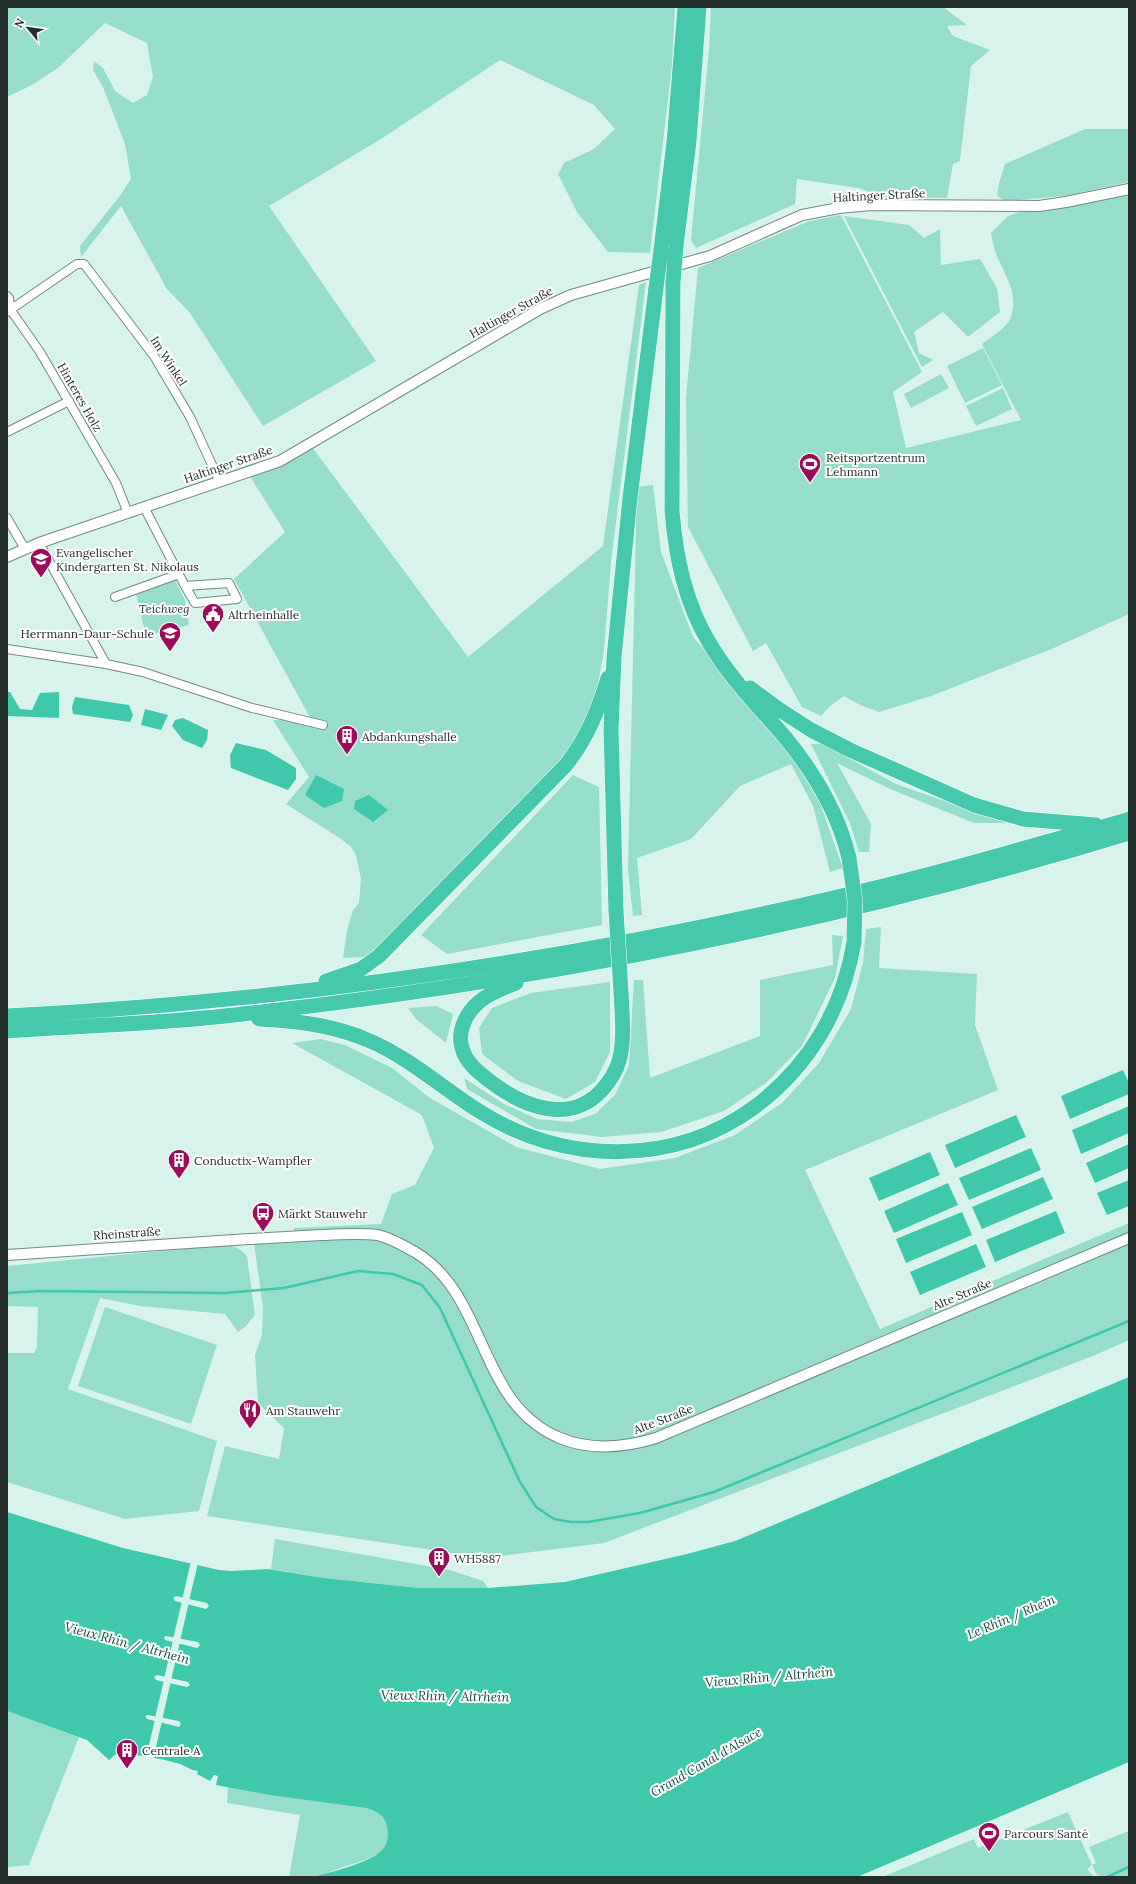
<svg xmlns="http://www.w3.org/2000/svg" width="1136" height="1884" font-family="Lora,serif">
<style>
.green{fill:#96decb}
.water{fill:#3fc8ac;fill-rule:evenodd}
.pier{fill:#d8f3eb}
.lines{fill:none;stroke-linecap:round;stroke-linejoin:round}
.stream{stroke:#3fc8ac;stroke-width:2.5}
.minor-casing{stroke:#708982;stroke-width:10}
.tertiary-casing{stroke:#708982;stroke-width:12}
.motorway-casing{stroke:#fff;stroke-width:16}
.minor{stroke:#fff;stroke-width:8}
.tertiary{stroke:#fff;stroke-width:10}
.motorway{stroke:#45c8ac;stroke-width:15}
.motorway-bridge-casing{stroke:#fff;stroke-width:16;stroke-linecap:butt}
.motorway-bridge{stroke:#45c8ac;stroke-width:15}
.labels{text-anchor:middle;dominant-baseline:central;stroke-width:4;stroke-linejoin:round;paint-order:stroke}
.street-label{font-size:12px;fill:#242f2c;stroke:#fff}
.poi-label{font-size:12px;fill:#242f2c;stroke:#fff;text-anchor:start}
.park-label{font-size:12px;font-style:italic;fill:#182e29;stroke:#fff}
.water-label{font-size:13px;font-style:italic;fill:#124b40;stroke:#fff}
</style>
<rect width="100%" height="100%" fill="#d8f3eb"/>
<!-- green -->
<path class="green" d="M7,7H675L672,65L650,253L608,252L577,212L558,174L564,163L594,149L615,129L594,105L500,60L381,139L269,206L376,361L263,426L190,313L167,289L121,206L81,257L80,246L119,197L131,179L125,144L103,87L93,70L94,61L103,68L115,91L133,103L147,95L153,77L147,43L105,23L58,68L32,85L7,97Z
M711,7H943L967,25L947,26L953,36L990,50L971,66L960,161L953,164L947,198L886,197L858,188L797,179L795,204L696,248L691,240L709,49Z
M1085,129H1129V182L1065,196L1006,201L997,196L999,183L1005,164Z
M1129,194V614L1054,648L931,696L879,712L860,705L844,696L830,706L821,716L802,707L766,643L753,651L688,527L686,398L698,268L809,221L841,215L922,372L893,392L906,448L1021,420L982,344C991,337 1005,329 1010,319C1020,295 1005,275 996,254C994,247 992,240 991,233L1008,216L1022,211L1063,208Z
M844,216L909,225L924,238L940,229L941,265L980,259L997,288L1000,312L968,337L943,312L914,332L919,353L933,360L922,367Z
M646,282L611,562L604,651L596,695L590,713L560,764L368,957L343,958L347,930L353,910L359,903L361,879L356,855L351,847L341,839L286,804L309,777L273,720L312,721L234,579L285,532L249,475L312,447L468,657L603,546L639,285Z
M983,348L1002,385L965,403L947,366Z
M941,374L949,388L911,408L904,394Z
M1003,388L1012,409L976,426L966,406Z
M653,485L661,552L693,637L777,729L820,803L843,868L830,872L813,806L791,764L740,786L691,839L637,858L642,915L633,916L628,870L637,487Z
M174,578L185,600L189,625L146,636L136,594Z
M811,744H823L896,784L1008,823H974L890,789L837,763L871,824L869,852H859L850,823Z
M573,775L599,787L602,925L447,954L421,935Z
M881,927L879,968L977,974L975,1025L998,1090L805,1170L880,1329L1129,1223V1340L1093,1356L604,1543L485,1558L207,1516L225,1446L279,1459L284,1428L258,1403L255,1355L262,1335L263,1308L254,1243L295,1241L294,1228L381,1224L392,1194L415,1185L434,1148L422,1115L292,1043L321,1039L345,1045L392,1068L430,1098L516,1147L600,1169L675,1158L735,1135L782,1103L819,1063L851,1009L863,963L866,929Z
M832,935L843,936L835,978L802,1046L766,1083L724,1111L661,1132L602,1137L536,1129L467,1089L464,1078L504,1104L537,1119L572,1122L595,1114L615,1095L629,1065L634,980H643L650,1078L760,1036V980L833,965Z
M610,982V1052L595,1082L566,1099L518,1081L482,1054L479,1028L492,1008L531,993Z
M436,1006L453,1014L446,1043L416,1019L408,1008Z
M223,1245C234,1246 240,1248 247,1256L255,1315L246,1326L238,1332L225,1314L140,1306L100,1298L68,1389L217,1441L199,1511L125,1519L7,1482V1353H34L37,1347L38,1307L7,1306V1266Z
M105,1307L217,1345L191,1424L78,1386Z
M275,1539L450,1570L483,1581L488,1588H419L324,1578L271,1569Z
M7,1711L79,1737L29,1865L7,1867Z
M228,1787L366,1808C378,1812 385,1816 388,1830C393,1856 358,1862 340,1868C332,1871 322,1876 314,1877C306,1878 297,1877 289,1877L300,1815L227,1803Z
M1068,1812L1092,1865L1096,1863L1089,1847L1129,1831V1877H1106L1097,1875L1092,1865L1087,1869L1094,1877H882L974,1839L978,1848Z"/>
<!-- water -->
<path class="water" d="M7,692H10L20,709L32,710L40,693L59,692V718L7,716Z
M75,697L129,705L133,715L130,722L73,714L72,707Z
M145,709L168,715L161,730L141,725Z
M183,718L208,730L207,740L202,748L183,740L172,726L175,720Z
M236,743L266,750L296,768V779L288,790L231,768L230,755Z
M316,775L344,789L342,801L324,808L305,795Z
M369,795L388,810L373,822L354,809L355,801Z
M1123,1070L1129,1083V1094L1070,1119L1061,1096Z
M1129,1106V1133L1081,1154L1072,1130Z
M1016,1115L1026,1137L955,1168L945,1145Z
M1129,1144V1168L1095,1183L1086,1163Z
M1031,1148L1041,1170L969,1200L959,1178Z
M930,1152L940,1175L879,1201L869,1178Z
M1043,1177L1053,1199L982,1229L972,1207Z
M1129,1180V1206L1107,1215L1097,1193Z
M948,1183L958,1205L894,1233L884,1211Z
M1056,1211L1065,1233L995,1262L986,1240Z
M962,1212L972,1235L906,1263L896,1239Z
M976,1244L986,1267L920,1295L910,1272Z
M1129,1377V1762L857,1877H314C333,1871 368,1864 382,1850C388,1844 389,1834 387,1827C385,1815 376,1811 366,1808L270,1795L216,1785L218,1776L214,1775L210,1781L197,1774L198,1771C191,1770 187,1767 180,1764C160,1758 139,1755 117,1753L109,1760L87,1740L7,1711V1512L123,1548L219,1570L231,1571L268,1569L324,1578L419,1588H488L565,1582L687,1554L735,1541ZM176,1596L207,1603L209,1606L206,1609L175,1601L173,1598ZM166,1636L198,1642L200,1645L197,1648L165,1640L164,1637ZM157,1675L188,1682L190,1685L187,1687L156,1680L154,1677ZM148,1715L179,1721L181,1724L179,1727L147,1719L145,1716Z"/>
<!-- pier -->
<path class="pier" d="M191,1561L198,1563L189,1601L182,1600Z
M182,1601L189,1602L180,1641L173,1639Z
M173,1640L180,1642L171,1680L164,1679Z
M164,1680L171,1681L162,1720L155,1718Z
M155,1719L162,1721L153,1760L146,1758Z"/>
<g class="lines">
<!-- stream -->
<path class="stream" d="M7,1293L41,1291L225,1293L284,1288L358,1271L393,1274L422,1285L440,1308L520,1482L536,1507L554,1519L571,1522H588L640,1513L714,1492L1129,1321
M1107,1877L1129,1867"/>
<!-- minor casing -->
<g class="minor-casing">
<path id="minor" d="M7,296L9,298L10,309L40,352L116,483L128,513
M7,312L77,264H84L154,356L190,417L219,480
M7,432L69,401
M144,507L185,586L229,583L237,599L195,603L185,586
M7,518L25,549
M39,543L106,664
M115,597L179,574
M7,649L106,664L143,672L252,708L323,725"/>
</g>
<!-- tertiary casing -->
<g class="tertiary-casing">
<path id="tertiary" d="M7,557L39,543L280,461L540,309L571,295L710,256L802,215L839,208L871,205L1039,206L1066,202L1129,189
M7,1255C88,1250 168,1244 249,1239C274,1238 299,1236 324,1235C342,1234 359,1233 377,1235C389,1237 404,1246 415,1252C488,1295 477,1404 560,1438C591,1451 623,1448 656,1438L1129,1238"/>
</g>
<!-- motorway casing -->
<g class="motorway-casing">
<path id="motorway" d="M676,246L689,141L699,7
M661,250L674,142L685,7
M673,283L672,511C676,558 685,603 710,644C730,678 758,706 784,736C814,772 838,812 849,858
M750,688L780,710L811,730L850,750L974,805L1023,819L1096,825
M616,911L611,730L614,657L630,498L656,288
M326,981L361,969L379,956L566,765C587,738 598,711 608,678
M516,983C504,988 489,993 479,1002C466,1013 457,1031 462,1048C466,1063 479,1073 491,1082C524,1107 570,1125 602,1090C609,1082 616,1072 619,1061C625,1040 622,1014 621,992
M7,1016C277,1002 544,964 807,904C888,886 967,865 1046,842C1074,834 1102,828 1129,819
M259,1019C297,1021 334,1025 370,1041C408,1057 444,1089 479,1111C564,1165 674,1167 756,1106C810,1065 843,1008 854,942
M7,1031C79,1026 153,1024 225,1016C531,983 834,923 1129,833"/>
</g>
<!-- minor -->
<use href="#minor" class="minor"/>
<!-- tertiary -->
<use href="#tertiary" class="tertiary"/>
<!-- motorway -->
<use href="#motorway" class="motorway"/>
<!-- motorway-bridge casing -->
<g class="motorway-bridge-casing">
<path id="motorway-bridge" d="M673,283L676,246
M656,288L661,250
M849,858L855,901L854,942
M616,911L621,992"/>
</g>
<!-- motorway-bridge -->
<use href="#motorway-bridge" class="motorway-bridge"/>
</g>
<!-- icons -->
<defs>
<g id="stadium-pin" transform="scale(1.15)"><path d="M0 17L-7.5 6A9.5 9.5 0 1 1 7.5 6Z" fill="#9c0c5a" stroke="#fff"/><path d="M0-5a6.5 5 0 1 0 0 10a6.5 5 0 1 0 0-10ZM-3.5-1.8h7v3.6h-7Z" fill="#fff"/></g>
<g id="school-pin" transform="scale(1.15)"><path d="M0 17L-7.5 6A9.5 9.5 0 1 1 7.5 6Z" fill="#9c0c5a" stroke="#fff"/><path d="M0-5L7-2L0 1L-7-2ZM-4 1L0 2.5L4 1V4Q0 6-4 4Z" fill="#fff"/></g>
<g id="civic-pin" transform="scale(1.15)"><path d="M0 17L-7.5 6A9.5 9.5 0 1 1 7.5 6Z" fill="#9c0c5a" stroke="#fff"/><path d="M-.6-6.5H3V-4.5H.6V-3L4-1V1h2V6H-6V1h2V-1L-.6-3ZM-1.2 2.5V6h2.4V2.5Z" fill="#fff"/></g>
<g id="building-pin" transform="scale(1.15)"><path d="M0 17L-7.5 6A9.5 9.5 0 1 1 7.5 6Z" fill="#9c0c5a" stroke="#fff"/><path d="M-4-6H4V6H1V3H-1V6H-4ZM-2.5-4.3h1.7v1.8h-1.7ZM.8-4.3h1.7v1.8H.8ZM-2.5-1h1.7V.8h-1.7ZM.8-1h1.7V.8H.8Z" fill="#fff"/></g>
<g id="bus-pin" transform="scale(1.15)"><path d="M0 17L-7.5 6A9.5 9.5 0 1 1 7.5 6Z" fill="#9c0c5a" stroke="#fff"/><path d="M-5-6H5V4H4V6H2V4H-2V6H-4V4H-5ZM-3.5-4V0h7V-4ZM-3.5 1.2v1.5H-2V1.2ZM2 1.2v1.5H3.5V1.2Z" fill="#fff"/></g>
<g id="restaurant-pin" transform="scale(1.15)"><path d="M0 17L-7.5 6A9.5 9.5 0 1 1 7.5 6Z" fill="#9c0c5a" stroke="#fff"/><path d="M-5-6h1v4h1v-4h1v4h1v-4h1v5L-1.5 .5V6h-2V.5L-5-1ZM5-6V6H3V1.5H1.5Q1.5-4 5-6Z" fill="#fff"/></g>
</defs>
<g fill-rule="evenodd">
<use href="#stadium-pin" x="810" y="464"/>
<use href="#school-pin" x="41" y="559"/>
<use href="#civic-pin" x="213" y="614"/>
<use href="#school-pin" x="170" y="633"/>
<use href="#building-pin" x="347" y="736"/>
<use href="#building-pin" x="179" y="1160"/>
<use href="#bus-pin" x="263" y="1213"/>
<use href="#restaurant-pin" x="250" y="1410"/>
<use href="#building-pin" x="439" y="1558"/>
<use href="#building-pin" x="127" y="1750"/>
<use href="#stadium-pin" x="989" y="1833"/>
</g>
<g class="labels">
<!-- street labels -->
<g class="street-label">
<text transform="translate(879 195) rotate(-3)">Haltinger Straße</text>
<text transform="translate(511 312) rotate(-29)">Haltinger Straße</text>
<text transform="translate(169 361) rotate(57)">Im Winkel</text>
<text transform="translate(80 397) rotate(60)">Hinteres Holz</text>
<text transform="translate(228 464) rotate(-19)">Haltinger Straße</text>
<text transform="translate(127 1233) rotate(-4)">Rheinstraße</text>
<text transform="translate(962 1294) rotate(-23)">Alte Straße</text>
<text transform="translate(663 1419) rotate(-21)">Alte Straße</text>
</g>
<!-- poi labels -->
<g class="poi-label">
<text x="826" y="457">Reitsportzentrum<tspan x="826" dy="14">Lehmann</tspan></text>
<text x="56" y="552">Evangelischer<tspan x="56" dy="14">Kindergarten St. Nikolaus</tspan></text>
<text x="228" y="614">Altrheinhalle</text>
<text x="154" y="633" text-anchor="end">Herrmann-Daur-Schule</text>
<text x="362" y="736">Abdankungshalle</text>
<text x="194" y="1160">Conductix-Wampfler</text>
<text x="278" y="1213">Märkt Stauwehr</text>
<text x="266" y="1410">Am Stauwehr</text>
<text x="454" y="1558">WH5887</text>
<text x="142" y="1750">Centrale A</text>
<text x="1004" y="1833">Parcours Santé</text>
</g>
<!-- park labels -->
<g class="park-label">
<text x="164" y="608">Teichweg</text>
</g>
<!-- water labels -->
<g class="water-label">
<text transform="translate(1011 1617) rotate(-23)">Le Rhin / Rhein</text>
<text transform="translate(127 1643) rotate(15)">Vieux Rhin / Altrhein</text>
<text transform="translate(769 1677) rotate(-5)">Vieux Rhin / Altrhein</text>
<text transform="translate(445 1696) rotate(1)">Vieux Rhin / Altrhein</text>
<text transform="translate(706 1762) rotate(-30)">Grand Canal d'Alsace</text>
</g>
</g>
<!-- border -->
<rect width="1136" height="1884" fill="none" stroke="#242f2c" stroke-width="16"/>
<!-- north arrow -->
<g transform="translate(28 28) rotate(299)" stroke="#ffffff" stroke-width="3" paint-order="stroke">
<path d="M0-3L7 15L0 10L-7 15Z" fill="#242f2c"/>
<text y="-6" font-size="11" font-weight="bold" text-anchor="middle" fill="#242f2c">N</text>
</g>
</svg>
